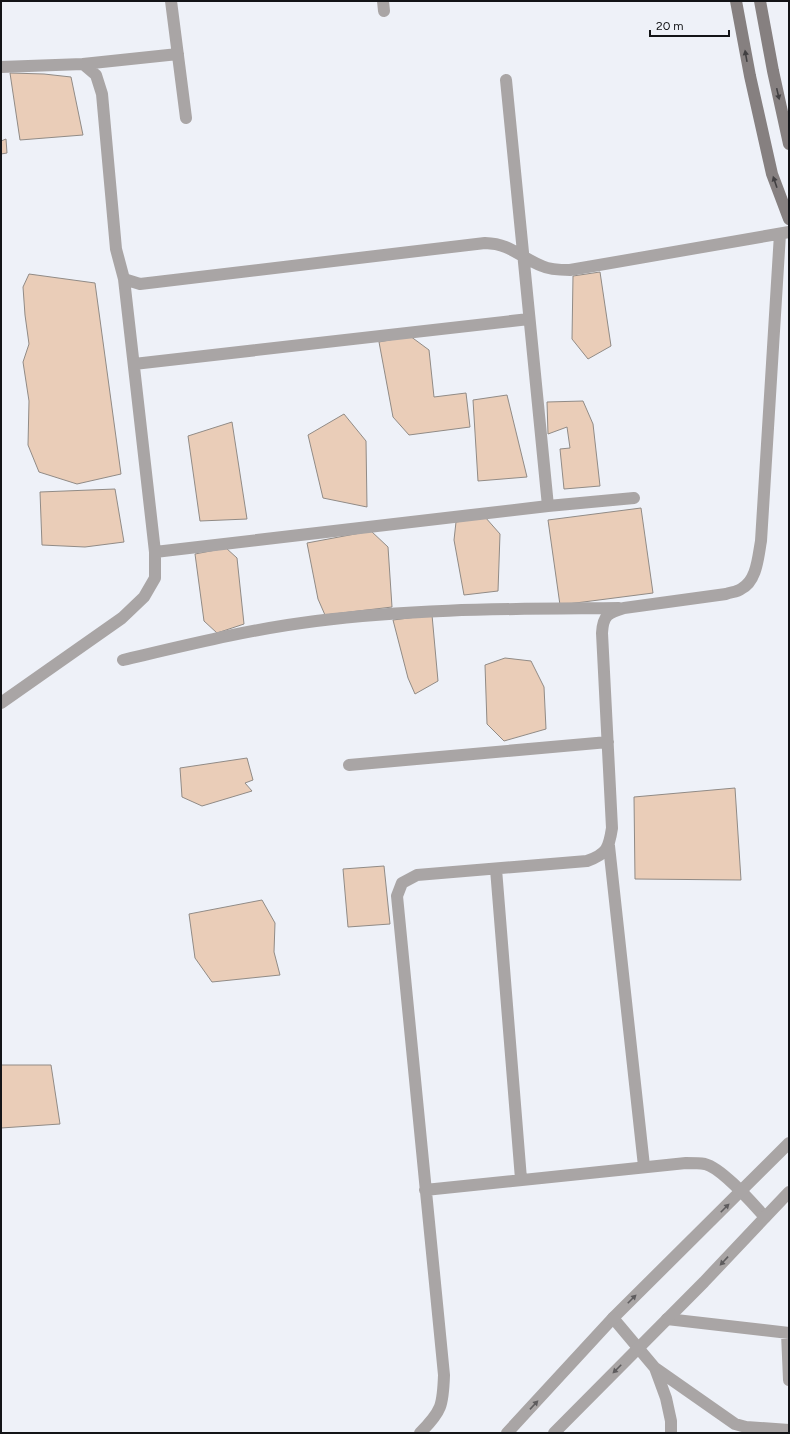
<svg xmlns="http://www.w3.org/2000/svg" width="790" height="1434" font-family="Figtree,sans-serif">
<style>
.building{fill:#eacdb8;stroke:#918b86}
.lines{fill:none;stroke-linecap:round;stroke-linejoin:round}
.minor{stroke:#a9a5a5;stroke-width:12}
.tertiary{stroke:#a9a5a5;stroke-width:12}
.secondary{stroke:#868080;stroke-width:12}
.oneway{fill:#413f41}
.oneway2{fill:#5e5c5e}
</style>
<rect width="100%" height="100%" fill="#eef1f8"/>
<!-- building -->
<path class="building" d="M10,73L44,74L71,77L83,135L20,140Z
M6,139L7,153L1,154V141Z
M600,272L611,346L588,359L572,339L573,276Z
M29,274L95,283L121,474L77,484L39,472L28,445L29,401L23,362L29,344L25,315L23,287Z
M410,336L429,350L434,397L466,393L470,427L409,435L393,417L379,342Z
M507,395L527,477L478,481L473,400Z
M583,401L593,424L600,486L564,489L560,449L570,448L567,427L548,434L547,402Z
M344,414L366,441L367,507L323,498L308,435Z
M232,422L247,519L200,521L188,436Z
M115,489L124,542L85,547L42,545L40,492Z
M641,508L653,593L560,605L548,520Z
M485,517L500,534L498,591L464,595L454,540L456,522Z
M371,531L388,547L392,607L325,615L318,599L307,543Z
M226,548L237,558L244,624L217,633L204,621L195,554Z
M432,615L438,681L415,694L408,678L393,620Z
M505,658L531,661L544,687L546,729L504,741L487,724L485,665Z
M247,758L253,780L245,783L252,791L202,806L182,797L180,768Z
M735,788L741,880L635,879L634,797Z
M384,866L390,924L348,927L343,869Z
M262,900L275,923L274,952L280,975L212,982L195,958L189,914Z
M1,1065H51L60,1124L1,1128Z"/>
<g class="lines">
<!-- minor -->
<path class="minor" d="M171,1L186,118
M383,1L384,11
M83,64L178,54
M1,67L83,64L96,75L102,94L116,249L124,279L140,284L485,243C512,244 519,257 542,266C550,270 561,270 570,270L789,232
M134,364L529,319
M548,506L634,498
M155,552L548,506L506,80
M123,660C187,645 251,629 316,621C417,608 518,609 619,608
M1,703L122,618L144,597L155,578V552L124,279
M349,765L608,742
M609,846L644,1166
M496,869L521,1179
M425,1190L686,1163C692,1163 699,1163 705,1164C722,1168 753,1204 765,1217
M613,1318L655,1368L666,1398L671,1421V1433
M667,1319L789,1333
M787,1333L789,1380
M655,1368L735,1424L746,1427L789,1430
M420,1433C442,1411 443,1405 444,1375L397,896L402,883L417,875L587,861C607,854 609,848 612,828L602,633C603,615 608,613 624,608L726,594C731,592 737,592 741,589C757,581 758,557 761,541L780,234"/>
<!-- tertiary -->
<path class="tertiary" d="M507,1433L613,1318L789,1143
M554,1433L704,1282L789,1192"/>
<!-- secondary -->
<path class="secondary" d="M736,1L750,76L772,174L789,219
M760,1L773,71L789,144"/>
</g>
<!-- one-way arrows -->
<defs><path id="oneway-solid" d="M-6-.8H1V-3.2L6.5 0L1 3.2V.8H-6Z"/></defs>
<g class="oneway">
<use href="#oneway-solid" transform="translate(746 56) rotate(-100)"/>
<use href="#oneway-solid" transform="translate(778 94) rotate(77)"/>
<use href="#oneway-solid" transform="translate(775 182) rotate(-109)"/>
</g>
<g class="oneway2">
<use href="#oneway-solid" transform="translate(725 1208) rotate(-45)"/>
<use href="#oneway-solid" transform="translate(724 1261) rotate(133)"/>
<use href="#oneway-solid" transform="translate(632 1299) rotate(-45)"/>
<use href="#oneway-solid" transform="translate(617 1369) rotate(135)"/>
<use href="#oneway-solid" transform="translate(534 1405) rotate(-47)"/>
</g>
<!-- border -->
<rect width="790" height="1434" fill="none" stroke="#131417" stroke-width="4"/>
<!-- scale -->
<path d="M650 30v6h79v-6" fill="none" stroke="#131417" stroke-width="2"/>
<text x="656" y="30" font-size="12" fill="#131417" stroke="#eef1f8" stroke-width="3" paint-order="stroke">20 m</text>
</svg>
